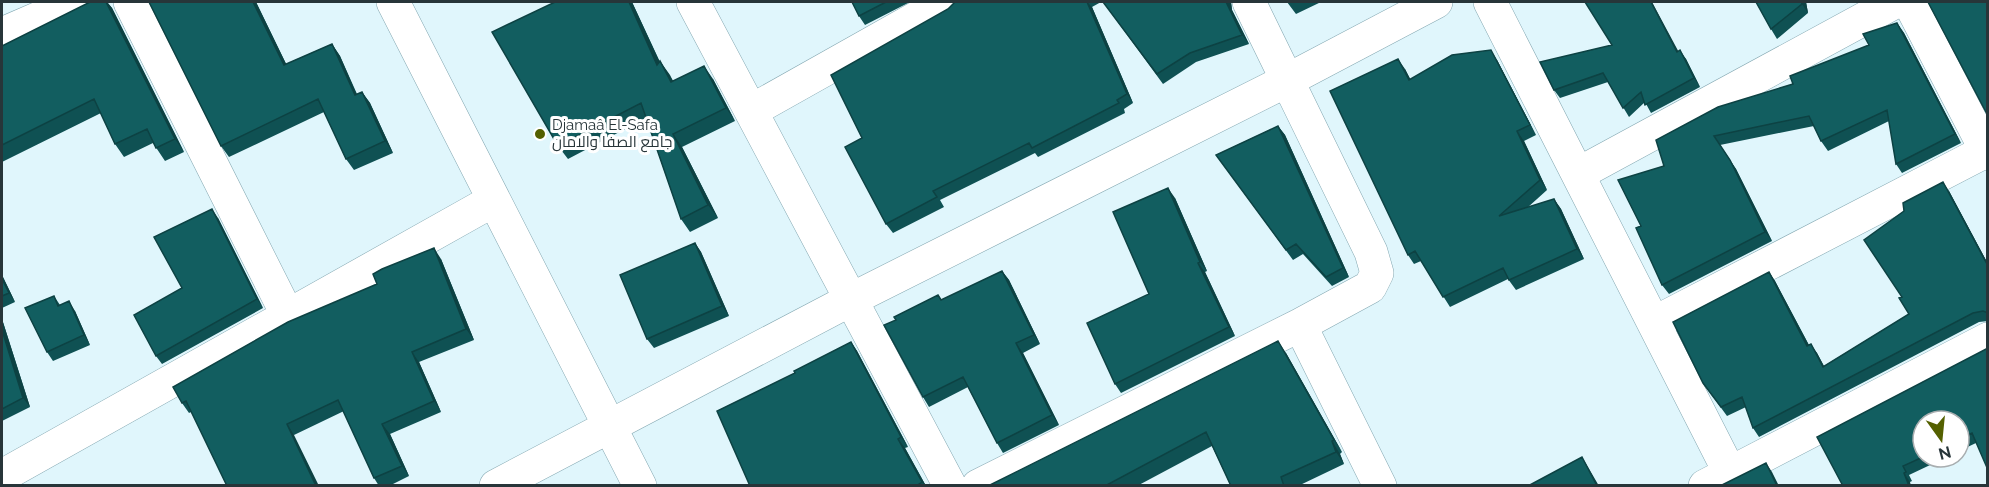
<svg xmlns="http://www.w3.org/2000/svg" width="1989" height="487" font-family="Raleway,Cairo,sans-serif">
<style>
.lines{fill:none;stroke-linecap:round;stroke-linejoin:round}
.minor-casing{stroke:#84a8b2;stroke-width:34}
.minor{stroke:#fff;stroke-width:33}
.wall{fill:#0f5153}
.shaded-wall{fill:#0d4243}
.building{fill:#125e60;stroke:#0d4243;stroke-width:1.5}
.poi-dot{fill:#546000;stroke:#fff;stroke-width:2}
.labels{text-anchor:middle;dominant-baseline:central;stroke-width:6;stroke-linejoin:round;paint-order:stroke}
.poi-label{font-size:15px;fill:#273539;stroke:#fff;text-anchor:start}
</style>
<rect width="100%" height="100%" fill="#e0f6fc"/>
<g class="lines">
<!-- minor casing -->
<g class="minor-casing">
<path id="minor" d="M130,2L288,316
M393,2L640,486
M693,2L950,486
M1490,2L1730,473
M1909,2L1988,154
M2,34L76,2
M751,111L945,2
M1578,174L1895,2
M1654,323L1986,151
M1300,325L1380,486
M2,476L494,200
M496,486L852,299L1286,81L1436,2
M978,486L1300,325L1370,287L1377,273L1371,252L1249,2
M1705,486L1988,339"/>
</g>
<!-- minor -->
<use href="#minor" class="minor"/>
</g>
<!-- wall -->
<path class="wall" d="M90,2H107L112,8L184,152L165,161L153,143L124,157L115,144L101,113L2,162V46Z
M149,2H256L286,64L332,44L340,56L357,94L362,92L370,103L393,153L354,170L346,159L324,112L229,157L221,146Z
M555,2H632L660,62V61L673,81L713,79L735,121L682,147L718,218L690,232L681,219L646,118L568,159L558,146Z
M852,2H910L865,25L859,16Z
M955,2H1101L1092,7L1133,103L1124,109L1125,113L1038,157L1035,153L940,200L944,207L893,233L886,224L862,138L948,9Z
M1103,2H1231L1232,10L1249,44L1196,62L1163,84Z
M1287,2H1321L1296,14Z
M1756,2H1806L1808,13L1777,39L1771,29Z
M1897,23L1904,33L1961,143L1902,173L1896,164L1889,121L1828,151L1821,141L1814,126L1720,145L1736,169L1772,241L1669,294L1662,285L1641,226L1664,166L1793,84L1869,45Z
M1678,51L1686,59L1700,87L1651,113L1645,102L1629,117L1608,82L1560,98L1554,90L1540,62Z
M1497,60L1536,135L1524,141L1547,190L1527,208L1554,199L1561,209L1584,259L1516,290L1508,279L1450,307L1421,261L1414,264L1408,255L1405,69L1410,79Z
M1278,126L1285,135L1349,277L1332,286L1303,254L1293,260L1216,155Z
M1949,191L1988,264V321L1979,322L1759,437L1753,428L1746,407L1727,416L1703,383L1769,272L1775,281L1809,345L1817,353L1824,366L1909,314L1902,297Z
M1175,198L1207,271L1205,272L1235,336L1121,393L1115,384L1149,294Z
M218,218L263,308L162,364L156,356L182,288Z
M695,243L701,252L729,316L654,348L647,339Z
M441,259L474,340L419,362L441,412L390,434L409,476L389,486H379L374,478L344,411L294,435L191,412L189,413L182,403Z
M1002,271L1009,280L1040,344L1023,353L1059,425L1003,453L997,443L968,387L929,407L923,397L896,320L938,295L942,300Z
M2,275L15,302L2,308Z
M54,296L60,305L75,311L90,345L53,361L47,352Z
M2,319L30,407L2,421Z
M851,342L857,351L908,447L905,448L926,486H750L795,373Z
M1988,348L1976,443L1959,451V421L1923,457H1947L1909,475L1912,481L1910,482L1843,486Z
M1286,353L1342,452L1340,454L1344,464L1298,486H1231L1212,446L1137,486H988Z"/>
<!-- shaded-wall -->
<path class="shaded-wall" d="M106,2H107L112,8L184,152L175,139Z
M253,2H256L292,76L284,65Z
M629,2H632L667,78L657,65Z
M1087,2L1092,7L1133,103L1127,94Z
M1226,2H1231L1232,10L1249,44L1242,35Z
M1651,2H1652L1683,60L1677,52Z
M1801,2H1806L1808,13L1802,4Z
M1897,23L1904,33L1961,143L1955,134Z
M332,44L340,56L362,107L355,95Z
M1491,50L1497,60L1536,135L1530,125Z
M1680,50L1686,59L1700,87L1694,78Z
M1398,59L1405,69L1416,90L1409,80Z
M660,61L670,75L680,95L671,82Z
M704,66L713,79L735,121L726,108Z
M362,92L370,103L393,153L385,141Z
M1278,126L1285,135L1349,277L1343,268Z
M1517,131L1524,141L1547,190L1540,180Z
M673,134L682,147L718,218L708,205Z
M1714,136L1736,169L1772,241L1765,232Z
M1943,182L1949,191L1988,264V266Z
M1168,188L1175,198L1207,271L1200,262Z
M1554,199L1561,209L1584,259L1577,249Z
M212,209L218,218L263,308L257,299Z
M695,243L701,252L729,316L722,306Z
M434,248L441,259L474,340L466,329Z
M1198,263L1205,272L1235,336L1229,327Z
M1002,271L1009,280L1040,344L1034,335Z
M1769,272L1775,281L1814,355L1807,346Z
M2,275L15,302L9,293L2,279Z
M69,301L75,311L90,345L84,335Z
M2,319L30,407L23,398L2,330Z
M1278,341L1286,353L1342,452L1334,440Z
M851,342L857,351L908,447L901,437Z
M1016,343L1023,353L1059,425L1052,415Z
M1811,344L1817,353L1829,376L1823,367Z
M412,352L419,362L441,412L434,401Z
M287,424L294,435L319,486H316Z
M382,424L390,434L409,476L402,466Z
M898,439L905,448L926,486L922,482Z
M1332,441L1340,454L1344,464L1336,452Z
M1582,457L1588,467L1599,486H1597Z
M1766,463L1772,472L1779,486H1777Z
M1904,473L1910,482L1911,486H1909Z"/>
<!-- building -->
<path class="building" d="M90,2H106L175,139L156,148L147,129L115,144L94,99L2,145V46Z
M149,2H253L284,65L332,44L355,95L362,92L385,141L346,159L318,99L221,146Z
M555,2H629L657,65L660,61L671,82L704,66L726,108L673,134L708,205L681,219L641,103L558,146L492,32Z
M852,2H886L859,16Z
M955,2H1087L1127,94L1117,100L1119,103L1032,148L1029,143L933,191L937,197L886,224L845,147L862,138L831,75L948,9Z
M1103,2H1226L1242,35L1190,53L1157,74Z
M1585,2H1651L1677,52L1680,50L1694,78L1645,105L1641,92L1623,108L1603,73L1554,90L1540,62L1612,45Z
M1756,2H1801L1802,4L1771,29Z
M1928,2H1988V116Z
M1897,23L1955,134L1896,164L1887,110L1821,141L1809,116L1714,136L1730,160L1765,232L1662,285L1636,228L1641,226L1618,180L1664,166L1656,140L1718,107L1793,84L1790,76L1869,45L1863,34Z
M1491,50L1530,125L1517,131L1540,180L1499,216L1554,199L1577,249L1509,280L1503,268L1443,297L1415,251L1408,255L1330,91L1398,59L1409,80L1452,55Z
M1278,126L1343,268L1326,277L1296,244L1286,250L1216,155Z
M1943,182L1988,266V313L1983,311L1973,313L1753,428L1742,397L1721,407L1703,383L1673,322L1769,272L1807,346L1811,344L1823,367L1909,314L1899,298L1902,297L1864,240L1904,211L1903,203Z
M1168,188L1200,262L1198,263L1229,327L1115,384L1087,323L1149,294L1113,212Z
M212,209L257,299L156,356L134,315L182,288L154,237Z
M695,243L722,306L647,339L620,275Z
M434,248L466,329L412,352L434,401L382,424L402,466L374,478L338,400L287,424L316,486H227L186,401L182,403L173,387L288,322L377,284L373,274L382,269Z
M1002,271L1034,335L1016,343L1052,415L997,443L963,377L923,397L884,325L896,320L894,317L938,295L941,300Z
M2,279L9,293L2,296Z
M54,296L58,306L69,301L84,335L47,352L25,308Z
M2,330L23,398L2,409Z
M1278,341L1334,440L1332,441L1336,452L1281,477L1284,486H1231L1206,432L1105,486H988Z
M851,342L901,437L898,439L922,482L916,486H750L717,411L795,373L794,371Z
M1988,348V470L1972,433L1959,439V421H1923V457L1903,466L1906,472L1904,473L1909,486H1843L1817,437Z
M1582,457L1597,486H1528Z
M1766,463L1777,486H1720Z"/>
<!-- markers -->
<circle class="poi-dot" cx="540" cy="134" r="6"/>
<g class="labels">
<!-- poi labels -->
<g class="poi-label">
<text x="552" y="125">Djamaâ El-Safa<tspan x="552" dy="17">جامع الصفا والامان</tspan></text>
</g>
</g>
<!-- border -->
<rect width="1989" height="487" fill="none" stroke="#273539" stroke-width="6"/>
<!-- north arrow -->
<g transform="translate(1941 439) rotate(165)"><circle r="28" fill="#ffffff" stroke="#a9aeb0" stroke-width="1.5"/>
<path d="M0-4.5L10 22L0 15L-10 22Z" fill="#546000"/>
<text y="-9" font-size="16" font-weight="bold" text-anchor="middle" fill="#273539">N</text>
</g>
</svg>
